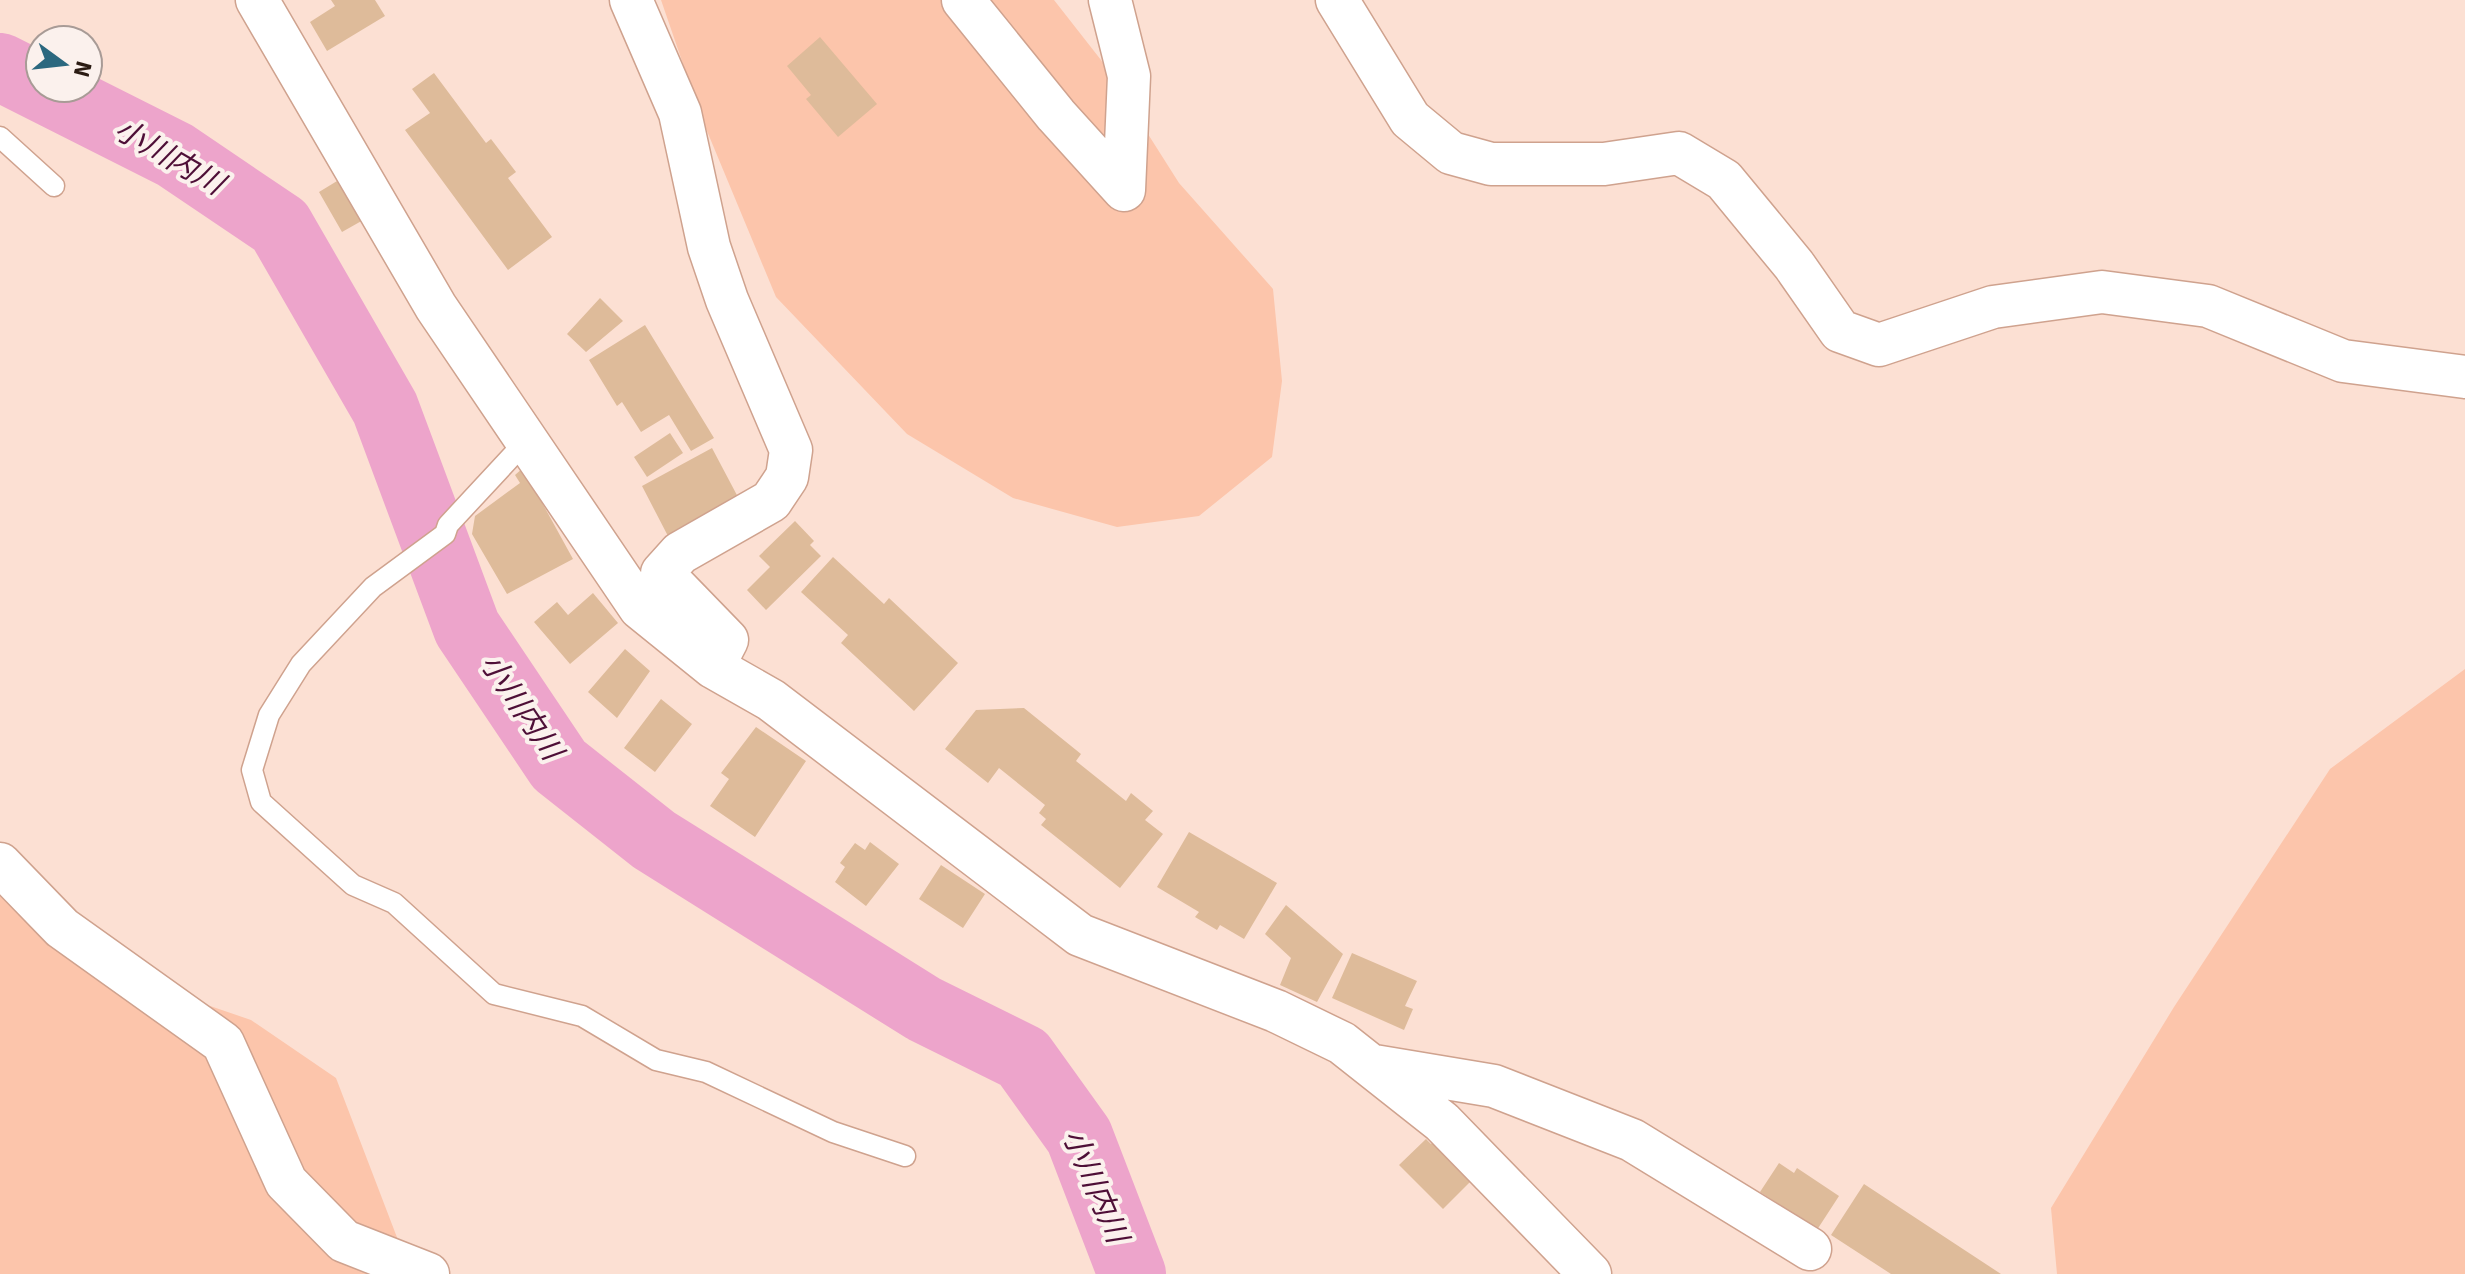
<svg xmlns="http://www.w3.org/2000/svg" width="2465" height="1274" font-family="Signika,'Noto Sans JP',sans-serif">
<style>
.green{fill:#fcc5ab}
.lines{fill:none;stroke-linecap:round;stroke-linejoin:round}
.river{stroke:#eda4cb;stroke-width:68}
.building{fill:#debb9a}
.service-casing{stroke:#cfa28e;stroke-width:23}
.minor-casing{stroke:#cfa28e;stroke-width:45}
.service{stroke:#fff;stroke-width:20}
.minor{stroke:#fff;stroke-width:42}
.labels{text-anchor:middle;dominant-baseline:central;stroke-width:8;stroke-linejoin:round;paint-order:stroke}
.water-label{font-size:30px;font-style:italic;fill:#4e0f37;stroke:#fbf1ed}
</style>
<rect width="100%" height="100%" fill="#fce0d3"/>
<!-- green -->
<path class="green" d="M661,0H1054L1101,60L1179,183L1273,289L1282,381L1272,457L1199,516L1117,527L1013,498L907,434L776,297L702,119Z
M2465,669V1274H2057L2051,1208L2174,1007L2330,769Z
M0,877L76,960L251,1020L336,1078L411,1274H0Z"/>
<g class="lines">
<!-- river -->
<path class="river" d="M0,67L175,155L280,226L385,408L467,628L559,765L654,840L924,1009L1023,1058L1079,1136L1132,1274"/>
</g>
<!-- building -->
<path class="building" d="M331,0H375L385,16L327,51L310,22L335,6Z
M820,37L877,104L838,137L806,99L811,95L787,66Z
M434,73L486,143L491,139L516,172L508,178L552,237L508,270L405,130L430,113L412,89Z
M342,178L365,219L342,232L319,192Z
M600,298L623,321L586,352L567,334Z
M645,325L714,438L691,451L669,415L641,432L622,402L617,406L589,360Z
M670,433L683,453L647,477L634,457Z
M712,448L739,499L669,538L642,486Z
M523,468L573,559L507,594L472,534L475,516L520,483L515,475Z
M795,521L814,541L810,545L821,556L766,610L747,590L770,567L759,556Z
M833,557L884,604L889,598L958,663L914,711L841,643L848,635L801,592Z
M593,593L618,623L570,664L534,622L557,602L568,615Z
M625,649L650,671L617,718L588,692Z
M661,699L692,724L655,772L624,748Z
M1024,708L1081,754L1076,761L1126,801L1131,793L1153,811L1145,820L1163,834L1120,888L1041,825L1046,819L1039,813L1045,805L999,768L988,783L945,749L976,710Z
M756,727L806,761L755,837L710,806L729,779L721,773Z
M1189,832L1277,883L1244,939L1220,925L1217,930L1195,917L1199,912L1157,887Z
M870,842L899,864L866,906L835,882L845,867L840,863L855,843L865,850Z
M941,865L985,894L963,928L919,899Z
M1286,905L1343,954L1317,1002L1280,985L1291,958L1265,934Z
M1352,953L1417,981L1405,1006L1413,1009L1404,1030L1332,998Z
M1426,1139L1431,1144L1435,1141L1473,1179L1443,1209L1399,1165Z
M1779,1163L1794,1173L1797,1168L1839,1196L1813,1236L1772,1210L1777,1203L1760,1192Z
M1864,1184L2001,1274H1891L1831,1235Z"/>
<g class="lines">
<!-- service casing -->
<g class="service-casing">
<path id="service" d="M0,137L54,186
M526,441L448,525L445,534L373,587L301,664L269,715L252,770L261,802L353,885L394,903L494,994L582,1016L656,1060L706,1072L833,1132L905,1156"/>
</g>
<!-- minor casing -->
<g class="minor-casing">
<path id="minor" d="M257,0L436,307L640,608L713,667L771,700L1080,935L1276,1011L1342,1043L1442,1122L1590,1274
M631,0L680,113L709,247L727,300L791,450L787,477L771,501L680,553L662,573L727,640L713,667
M963,0L1056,115L1124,190L1129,76L1110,0
M1337,0L1410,119L1451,153L1491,164H1604L1679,153L1724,180L1794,265L1840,331L1879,345L1993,307L2102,292L2208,306L2343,361L2465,377
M0,864L62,928L223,1043L286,1182L344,1241L428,1274
M1374,1066L1494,1086L1632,1140L1810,1249"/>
</g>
<!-- service -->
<use href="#service" class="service"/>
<!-- minor -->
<use href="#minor" class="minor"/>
</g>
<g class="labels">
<!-- water labels -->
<g class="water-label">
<text transform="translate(169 157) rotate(30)">小川内川</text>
<text transform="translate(521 707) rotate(56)">小川内川</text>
<text transform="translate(1095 1186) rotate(67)">小川内川</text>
</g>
</g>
<!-- north arrow -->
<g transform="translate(64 64) rotate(105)"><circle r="38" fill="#fbf1ed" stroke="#a89b96" stroke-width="2"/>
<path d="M0-6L14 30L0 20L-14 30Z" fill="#2b687f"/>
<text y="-12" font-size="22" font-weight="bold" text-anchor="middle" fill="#2b1b13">N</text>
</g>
</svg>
